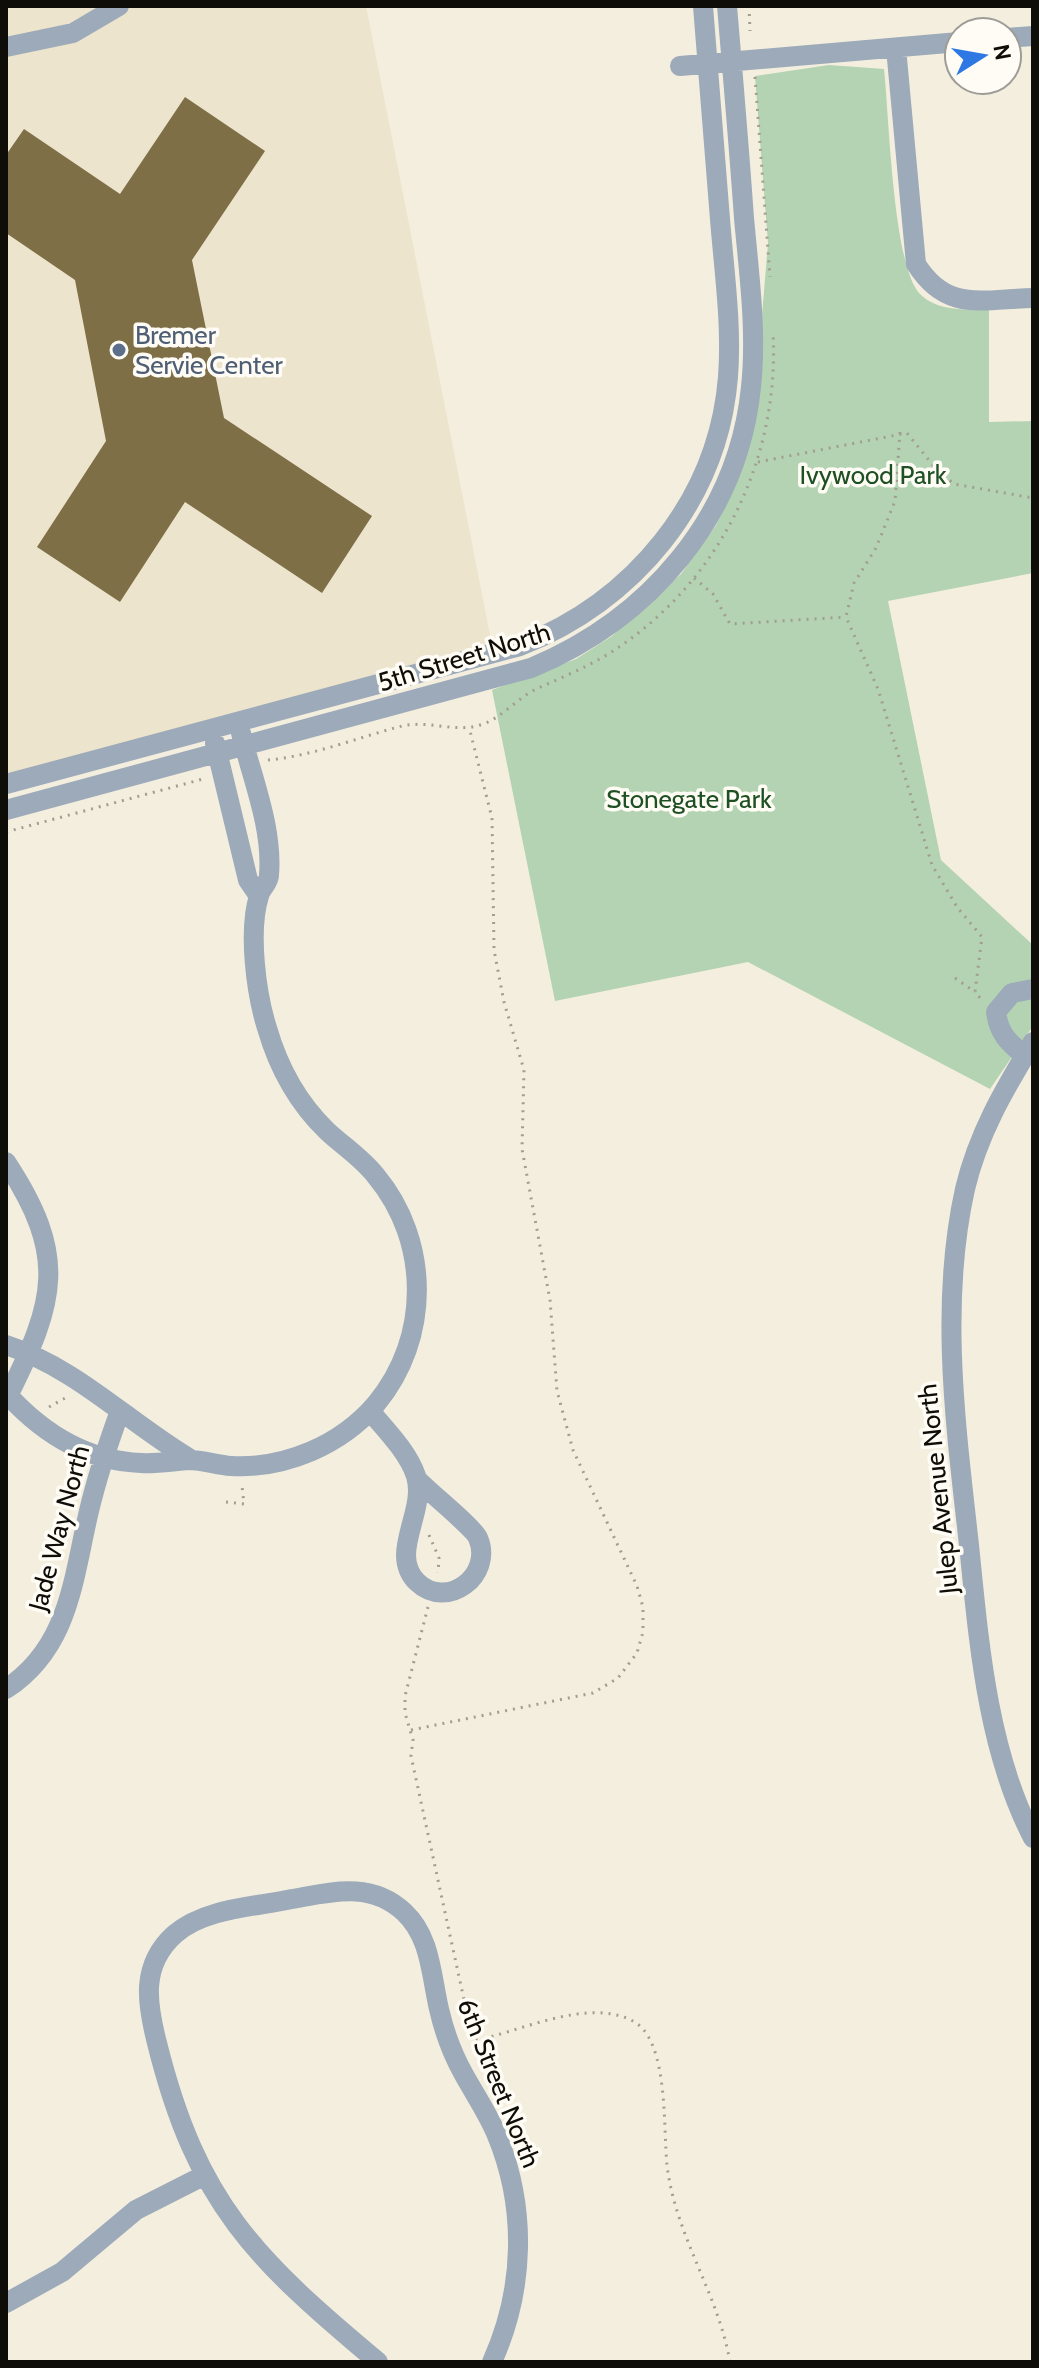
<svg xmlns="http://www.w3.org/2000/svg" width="1039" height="2368" font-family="Cabin,sans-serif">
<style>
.built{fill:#ede4cd}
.green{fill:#b3d3b3}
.building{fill:#7e6f47}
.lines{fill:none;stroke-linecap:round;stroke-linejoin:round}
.path{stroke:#a29d91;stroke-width:3;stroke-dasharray:2 6;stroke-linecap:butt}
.minor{stroke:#9caab9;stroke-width:20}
.service-dot{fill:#5c6f8a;stroke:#fefcf5;stroke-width:3}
.labels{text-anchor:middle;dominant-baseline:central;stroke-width:7;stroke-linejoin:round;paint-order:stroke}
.service-label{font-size:26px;fill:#4e5e75;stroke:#fefcf5;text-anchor:start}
.park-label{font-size:26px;fill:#1f5024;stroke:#fefcf5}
.street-label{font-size:26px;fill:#0f0d08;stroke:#fefcf5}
</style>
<rect width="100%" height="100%" fill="#f4eede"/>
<!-- built -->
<path class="built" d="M6,6H366L492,645L6,775Z"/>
<!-- green -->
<path class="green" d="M829,65L884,69C889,114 893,263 919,293C937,312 965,309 989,310V422L1033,421V573L888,601L941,860L1033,945V1026L990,1089L748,962L555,1001L492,690L576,659L612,636L681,574L716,525L732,492L752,436L768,243L755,76Z"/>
<!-- building -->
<path class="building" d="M185,97L265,151L192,260L224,418L372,516L322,593L185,502L120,602L37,547L106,441L75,280L6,233V155L24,129L120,194Z"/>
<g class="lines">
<!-- path -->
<path class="path" d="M749,6L750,31
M755,77L770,277
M900,432L895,501L876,548L854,583L846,617L878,689L932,865L957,907L982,937L975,992L981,999
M758,462L907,433L936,469L954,484L1033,498
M694,578L713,594L730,624L846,617
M268,760C313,756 359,737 402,726C429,720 455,733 480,725C501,719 516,699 536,689C565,676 595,664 622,645C723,575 780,455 773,332
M6,832L203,779
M955,978L975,992
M49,1407L67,1397
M226,1502L244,1504L242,1486
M429,1535L439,1558L438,1573
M428,1607L405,1696V1713L413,1740L411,1756L473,2041C520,2032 587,1997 633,2021C669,2040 663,2128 667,2165C675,2235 718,2293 730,2362
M411,1730L593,1693L618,1678L637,1653L643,1632V1607L637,1586L573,1450L557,1391L550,1300L522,1149L524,1070L504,1002L494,950L492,818L469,727"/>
<!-- minor -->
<path class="minor" d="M1007,38L1033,36
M6,47L73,33L119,6
M896,48L916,264C947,313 982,299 1033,298
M680,66L959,42
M215,743L248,880L259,896
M6,784L520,646C633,602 718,501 728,377C732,324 724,271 720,219C714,148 708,77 703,6
M6,810L531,668C649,619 738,517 751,387C757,331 749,274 744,218C739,147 733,77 727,6
M1033,1042C1004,1090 978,1134 965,1189C939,1306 956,1428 969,1545C979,1643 987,1749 1033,1838
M1025,1056C1008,1042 999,1034 996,1012L1012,993L1033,989
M6,1162C68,1256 56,1300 8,1396
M6,1345C77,1368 129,1423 192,1460
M6,1393C42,1433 86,1461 141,1463C157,1464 173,1461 189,1460C203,1460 217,1465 231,1466C285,1469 341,1445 376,1404C431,1338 430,1241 376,1176C362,1158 343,1146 327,1131C298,1103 278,1066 267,1028C256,993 248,931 259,896C261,888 269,883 269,875C273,828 252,778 241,733
M370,1411C386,1430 408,1452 416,1476C427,1512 388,1553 417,1582C447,1611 494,1575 478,1538C473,1527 430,1493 417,1479
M6,1689C70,1647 73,1578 89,1511C97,1477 108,1444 120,1411
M6,2303L62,2272L136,2210L203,2176
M378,2362C255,2259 197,2204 157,2043C147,2004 140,1965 175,1934C205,1908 255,1907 292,1899C332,1892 371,1881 404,1912C431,1937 431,1975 439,2009C444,2031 452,2053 463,2073C474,2093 487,2112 496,2133C527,2207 525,2289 492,2362"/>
</g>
<!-- markers -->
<circle class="service-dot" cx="119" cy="350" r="8"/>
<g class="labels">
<!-- service labels -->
<g class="service-label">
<text x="135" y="335">Bremer<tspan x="135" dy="30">Servie Center</tspan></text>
</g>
<!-- park labels -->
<g class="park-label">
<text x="873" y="475">Ivywood Park</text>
<text x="689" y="799">Stonegate Park</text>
</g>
<!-- street labels -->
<g class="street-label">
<text transform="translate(464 657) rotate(-17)">5th Street North</text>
<text transform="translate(938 1489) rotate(-96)">Julep Avenue North</text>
<text transform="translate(59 1528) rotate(-75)">Jade Way North</text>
<text transform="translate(499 2083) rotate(68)">6th Street North</text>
</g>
</g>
<!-- border -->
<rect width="1039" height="2368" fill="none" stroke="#0f0d08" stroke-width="16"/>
<!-- north arrow -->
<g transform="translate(983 56) rotate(79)"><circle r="38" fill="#fefcf5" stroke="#9e9c96" stroke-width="2"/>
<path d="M0-6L14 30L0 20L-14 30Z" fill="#2e78e4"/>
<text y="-12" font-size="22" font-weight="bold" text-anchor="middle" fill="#0f0d08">N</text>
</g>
</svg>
